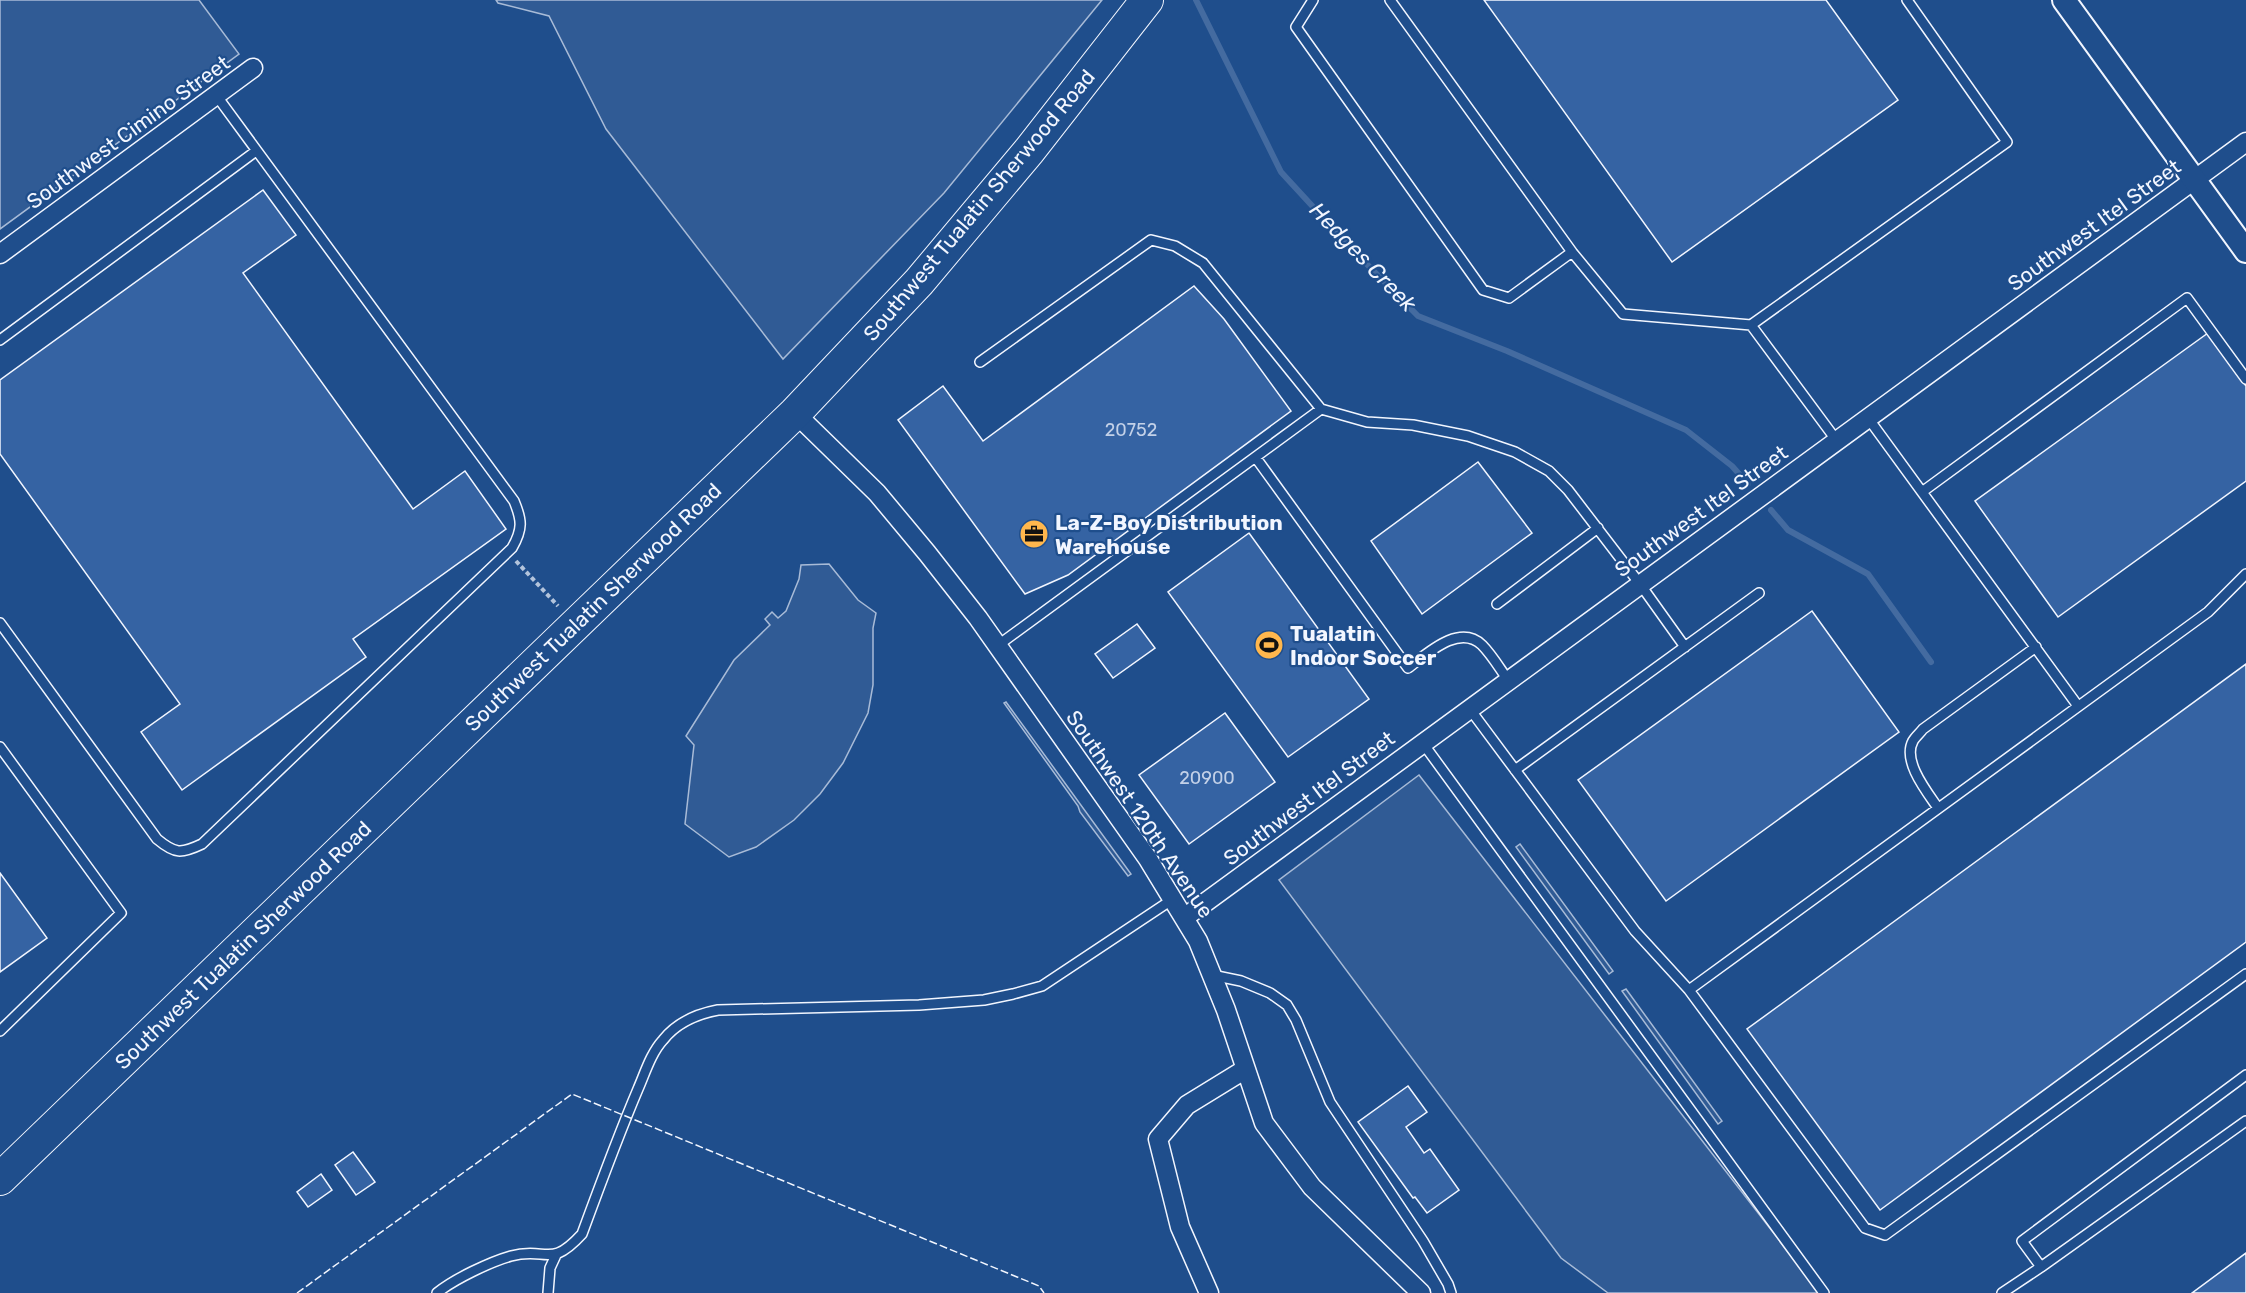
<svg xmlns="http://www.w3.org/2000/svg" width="2246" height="1293" font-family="Rubik,sans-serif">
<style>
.built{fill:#305b95;stroke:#a8bbd7;stroke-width:1.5}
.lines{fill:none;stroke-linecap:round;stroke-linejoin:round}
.stream{stroke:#446ba0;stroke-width:6}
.building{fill:#3563a3;stroke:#f2f6ff;stroke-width:1.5}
.service-casing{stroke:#f2f6ff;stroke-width:12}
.minor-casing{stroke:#f2f6ff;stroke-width:21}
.tertiary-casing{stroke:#f2f6ff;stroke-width:26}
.trunk-casing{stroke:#f2f6ff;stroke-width:34}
.path{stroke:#b3c4dc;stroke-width:4;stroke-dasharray:4.5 3;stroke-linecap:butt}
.service{stroke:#1f4e8c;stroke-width:9}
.minor{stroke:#1f4e8c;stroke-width:18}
.tertiary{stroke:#1f4e8c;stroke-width:22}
.trunk{stroke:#1f4e8c;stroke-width:32}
.fence{stroke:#f2f6ff;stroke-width:1.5;stroke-dasharray:8 3;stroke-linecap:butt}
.labels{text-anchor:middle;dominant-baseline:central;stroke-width:4.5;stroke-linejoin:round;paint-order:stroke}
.number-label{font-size:18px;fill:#c3d1e8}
.street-label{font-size:21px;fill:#f2f6ff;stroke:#1f4e8c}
.poi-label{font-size:21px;font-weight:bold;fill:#f2f6ff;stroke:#1f4e8c;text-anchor:start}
.water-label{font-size:22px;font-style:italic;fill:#f2f6ff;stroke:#1f4e8c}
</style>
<rect width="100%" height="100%" fill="#1f4e8c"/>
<!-- built -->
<path class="built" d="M0,0H199L239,54L0,229Z
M496,0H1102L944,193L783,359L606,129L549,16L498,3Z
M829,564L858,600L876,613L873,628V685L868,713L843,763L820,794L794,820L756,847L729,857L685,824L694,745L686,736L734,660L770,625L765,619L772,612L778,618L786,611L799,579L801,565Z
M1006,702L1131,874L1128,876L1080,812L1078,806L1004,703Z
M1419,775L1820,1293H1608L1561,1258L1279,880Z
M1520,844L1613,971L1609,974L1516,847Z
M1626,989L1722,1121L1718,1124L1622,991Z"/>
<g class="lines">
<!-- stream -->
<path class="stream" d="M1196,0L1281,172L1350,247L1418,316L1507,351L1686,430L1732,466L1748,484
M1771,510L1788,530L1868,574L1931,662"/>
</g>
<!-- building -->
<path class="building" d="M1484,0H1826L1898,100L1672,262Z
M263,190L296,235L243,273L413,509L465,471L506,529L353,639L366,657L182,790L141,732L180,704L0,454V380Z
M1194,286L1224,319L1291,411L1068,575L1025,594L898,420L943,386L983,441Z
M2208,333L2246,386V481L2058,617L1975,501Z
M1478,462L1532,533L1422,614L1371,541Z
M1249,533L1369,699L1288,757L1168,592Z
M1812,611L1899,732L1666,901L1578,780Z
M1137,624L1155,648L1113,678L1095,654Z
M2246,664V942L1880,1210L1747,1029Z
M1225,713L1275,782L1189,844L1139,775Z
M0,873L47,938L0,972Z
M1408,1086L1427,1112L1406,1127L1424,1153L1430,1149L1459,1190L1427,1213L1415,1197L1413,1198L1358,1122Z
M353,1152L375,1182L356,1195L335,1165Z
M321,1174L332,1190L308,1207L297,1192Z
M2246,1253V1293H2192Z"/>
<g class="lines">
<!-- service casing -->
<g class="service-casing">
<path id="service" d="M1313,0L1296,27L1483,290L1509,298L1572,252L1623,314L1751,325L2007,142L1907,0
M1390,0L1572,252
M1751,325L1837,441
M0,340L256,151
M980,362L1151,240L1175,246L1203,263L1321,409
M1868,418L2078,706
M1256,458L1408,668C1427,654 1459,623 1482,645C1492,655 1500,669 1508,680
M1922,492L2187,298L2246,379
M1497,604L1598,528
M0,623L157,839C175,854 181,854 202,844L512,548C523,529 522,520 514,501L216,95
M997,646L1321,409L1367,422L1413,425L1468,436L1515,452L1549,471L1568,490L1640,584L1685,647
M1469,708L1635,931L1689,990L2208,612L2246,574
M1422,742L1824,1293
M0,747L121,913L0,1031
M1515,770L1759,593
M1938,808C1927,792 1902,761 1913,741C1915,737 1920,733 1923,729L2036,647
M1212,975L1241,981L1270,993L1287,1005L1296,1020L1330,1102L1423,1241L1448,1284L1451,1293
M1689,990L1865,1228L1885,1235L2246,974
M2041,1267L2246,1121
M437,1293C454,1279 490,1262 511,1256C547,1246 549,1270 582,1234C600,1185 618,1136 638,1089C645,1073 651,1053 663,1040C677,1022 697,1014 718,1010L919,1005L984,1000L1013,994L1042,986L1173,899
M548,1293L550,1268L556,1255
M2002,1293L2041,1267L2022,1241L2246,1075"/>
</g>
<!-- minor casing -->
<g class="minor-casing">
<path id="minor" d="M0,254L253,68
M795,413L877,493L927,553L978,618L1148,859L1198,941L1226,1010L1264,1123L1312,1187L1421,1293
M1184,918L2246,142
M1209,1293L1180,1227L1158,1139L1187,1105L1244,1070"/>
</g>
<!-- tertiary casing -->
<g class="tertiary-casing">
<path id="tertiary" d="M2064,0L2246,251"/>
</g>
<!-- trunk casing -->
<g class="trunk-casing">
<path id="trunk" d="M0,1179L795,413L919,282L1029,151L1147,0"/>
</g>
<!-- path -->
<path class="path" d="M516,561L558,606"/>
<!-- service -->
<use href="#service" class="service"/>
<!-- minor -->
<use href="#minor" class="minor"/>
<!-- tertiary -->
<use href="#tertiary" class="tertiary"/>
<!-- trunk -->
<use href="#trunk" class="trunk"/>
<!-- fence -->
<path class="fence" d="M297,1293L572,1094L1039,1286L1044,1293"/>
</g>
<!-- icons -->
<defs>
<g id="office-disc" transform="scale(1.5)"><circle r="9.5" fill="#ffb74d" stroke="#1f4e8c"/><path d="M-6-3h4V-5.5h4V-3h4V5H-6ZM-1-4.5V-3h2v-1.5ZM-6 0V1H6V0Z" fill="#111"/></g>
<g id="stadium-disc" transform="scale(1.5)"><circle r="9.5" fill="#ffb74d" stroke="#1f4e8c"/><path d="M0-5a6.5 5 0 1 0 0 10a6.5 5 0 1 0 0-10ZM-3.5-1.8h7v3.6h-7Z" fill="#111"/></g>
</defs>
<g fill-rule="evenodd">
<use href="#office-disc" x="1034" y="534"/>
<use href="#stadium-disc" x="1269" y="645"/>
</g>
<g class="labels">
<!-- number labels -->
<g class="number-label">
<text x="1131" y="430">20752</text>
<text x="1207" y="778">20900</text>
</g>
<!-- street labels -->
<g class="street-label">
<text transform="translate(128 132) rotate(-36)">Southwest Cimino Street</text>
<text transform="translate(979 205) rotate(-50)">Southwest Tualatin Sherwood Road</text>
<text transform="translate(2094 225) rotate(-36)">Southwest Itel Street</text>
<text transform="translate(1701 511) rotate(-36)">Southwest Itel Street</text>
<text transform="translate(593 607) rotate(-44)">Southwest Tualatin Sherwood Road</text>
<text transform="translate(1309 798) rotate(-37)">Southwest Itel Street</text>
<text transform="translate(1140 814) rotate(56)">Southwest 120th Avenue</text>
<text transform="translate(243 945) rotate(-44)">Southwest Tualatin Sherwood Road</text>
</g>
<!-- poi labels -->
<g class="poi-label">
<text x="1055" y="522">La-Z-Boy Distribution<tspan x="1055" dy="24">Warehouse</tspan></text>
<text x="1290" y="633">Tualatin<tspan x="1290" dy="24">Indoor Soccer</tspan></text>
</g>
<!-- water labels -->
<g class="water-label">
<text transform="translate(1363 257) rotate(46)">Hedges Creek</text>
</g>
</g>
</svg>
